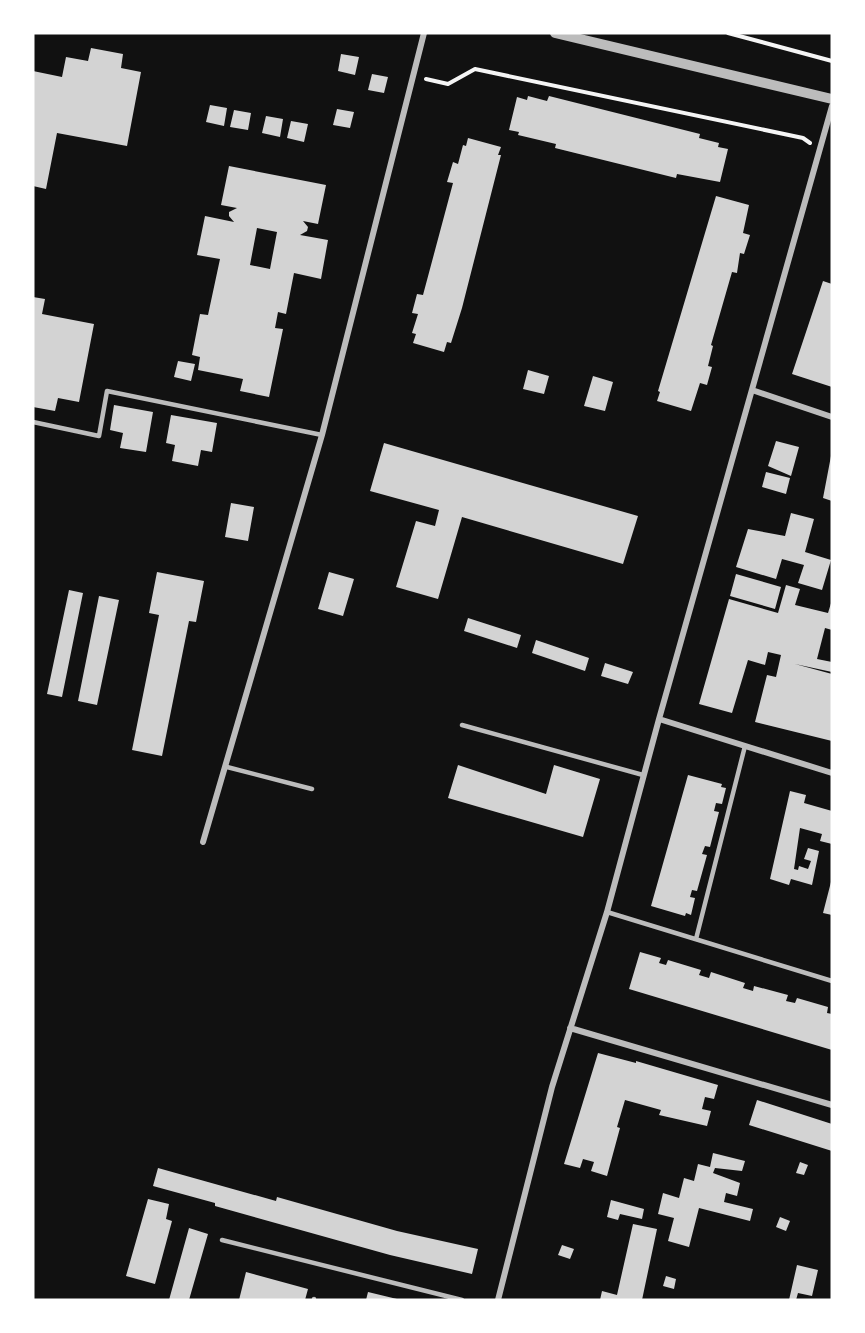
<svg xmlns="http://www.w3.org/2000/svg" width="865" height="1333" font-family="Commissioner,sans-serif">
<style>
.building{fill:#d3d3d3;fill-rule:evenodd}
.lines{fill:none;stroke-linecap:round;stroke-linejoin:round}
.path{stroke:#f5f5f5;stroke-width:4}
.service{stroke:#bcbcbc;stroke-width:4.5}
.minor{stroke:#bcbcbc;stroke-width:6}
.tertiary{stroke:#bcbcbc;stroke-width:10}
</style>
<rect width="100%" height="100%" fill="#111"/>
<!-- building -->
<path class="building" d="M91,48L123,54L121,68L141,72L127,146L57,133L46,189L33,186V71L62,77L66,57L88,61Z
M341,54L359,57L355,75L338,71Z
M372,74L388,77L384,93L368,90Z
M528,96L547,101L549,96L700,134L699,138L719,143L718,147L728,149L720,182L677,174L676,178L555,148L556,144L518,135L519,132L509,130L517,97L527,100Z
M210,105L227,108L224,126L206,122Z
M337,109L354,112L350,128L333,125Z
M234,110L251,113L248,130L230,127Z
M266,116L283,119L280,137L262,133Z
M291,121L308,124L304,142L287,138Z
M468,138L501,147L498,155H501L462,308L451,343L447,342L444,352L413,343L416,334L412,333L418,314L412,313L417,294L423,295L453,183L447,182L453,162L458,164L463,145L466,146Z
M229,166L326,185L318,224L303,221L308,227L307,231L300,235L328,240L321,279L294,273L286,314L278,312L275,328L283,329L269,397L240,391L243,379L198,370L200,357L192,355L200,314L208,315L220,259L197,255L205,216L234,222L229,216V212L237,208L221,205ZM257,228L277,232L270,269L250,265Z
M716,196L749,205L743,233L750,235L744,254L740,253L737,273L732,272L711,345L713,346L708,366L712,367L707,385L700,383L691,411L657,401L660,392L658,391Z
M823,281L832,284V387L792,374Z
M33,297L45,299L42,314L94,324L79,402L58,398L55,411L33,407Z
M178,361L195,364L191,381L174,377Z
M528,370L549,376L544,394L523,389Z
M593,376L613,382L605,411L584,406Z
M114,405L153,412L146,452L120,448L123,433L110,430Z
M171,415L217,423L212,452L201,450L198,466L172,461L175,445L166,443Z
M776,441L799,447L791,476L768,466Z
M384,443L638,516L623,564L462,517L438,599L396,587L416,521L435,526L439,510L370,491Z
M831,456H832V501L823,498Z
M766,472L790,478L786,494L762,487Z
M231,503L254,507L248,541L225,537Z
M791,513L814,519L805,552L831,560L822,590L798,583L804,565L782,559L776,579L736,567L748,529L785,536Z
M157,572L204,581L196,622L189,621L162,756L132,750L159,615L149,613Z
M329,572L354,579L343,616L318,609Z
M736,574L781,587L775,609L730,596Z
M786,585L800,589L795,605L828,613L832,600V630L825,628L817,659L832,662V672L795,664L832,674V741L755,722L767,675L776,677L781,655L768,652L765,665L748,660L732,713L699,704L729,599L778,613Z
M69,590L83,593L62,697L47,694Z
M99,596L119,600L97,705L78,701Z
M468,618L521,635L517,648L464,631Z
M536,640L589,658L585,671L532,653Z
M605,663L633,672L628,684L601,676Z
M458,765L546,794L554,765L600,779L583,837L448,798Z
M688,775L722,784L721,787L726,788L722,804L716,803L714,811L719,812L710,847L705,846L702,854L707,855L697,891L692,890L690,897L695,898L691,915L686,913L685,916L651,906Z
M790,791L806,795L804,803L832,811V844L820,841L822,834L800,828L794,869L798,870L799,866L808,869L811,861L804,859L808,848L819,851L812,885L791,879L789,885L770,879Z
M831,882H832V915L823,913Z
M640,952L661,958L659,963L666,965L668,960L701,970L699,975L709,978L711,972L745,983L743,988L753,991L754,986L788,995L786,1001L795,1003L797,998L828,1007L827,1013L832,1014V1050L629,989Z
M598,1053L636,1063V1061L718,1085L714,1099L705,1097L702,1109L711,1111L707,1126L659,1115L661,1110L625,1100L617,1127L620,1128L607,1176L591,1171L594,1162L583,1159L580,1168L564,1164Z
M757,1100L832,1124V1151L749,1125Z
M713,1153L745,1161L742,1171L715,1168L713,1173L740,1183L737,1196L726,1193L724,1202L753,1209L750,1221L699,1208L689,1247L668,1241L674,1218L658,1214L663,1193L679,1198L684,1178L694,1181L698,1164L710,1167Z
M800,1162L808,1165L804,1175L796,1173Z
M158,1168L276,1201L277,1197L397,1231L478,1249L472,1274L390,1255L215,1206V1203L153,1186Z
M148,1199L169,1204L166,1219L172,1221L155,1284L126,1276Z
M611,1200L644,1209L642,1219L620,1214L618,1220L607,1217Z
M780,1217L790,1221L786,1231L776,1227Z
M633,1224L657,1229L642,1300H600L602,1291L617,1295Z
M189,1228L208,1234L189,1300H169Z
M562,1245L574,1249L570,1259L558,1255Z
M797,1265L818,1270L812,1296L798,1293L796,1300H789Z
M246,1272L308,1289L305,1300H239Z
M666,1276L676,1279L674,1289L663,1286Z
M368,1292L397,1299L396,1300H366Z"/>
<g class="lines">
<!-- path -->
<path class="path" d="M728,33L832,61
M426,79L448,84L475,69L803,138L810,143"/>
<!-- service -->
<path class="service" d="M33,422L99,436L107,391L322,435
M462,725L643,775
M227,767L312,789
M607,912L832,981
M696,939L745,746
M222,1240L462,1300
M314,1300V1299"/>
<!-- minor -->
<path class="minor" d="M752,390L832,417
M659,719L832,773
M203,842L322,435L424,33
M570,1028L832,1105
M498,1300L552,1087L607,912L659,719L832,106"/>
<!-- tertiary -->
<path class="tertiary" d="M555,33L832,99"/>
</g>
<!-- border -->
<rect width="865" height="1333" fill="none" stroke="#ffffff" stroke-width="69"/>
</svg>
